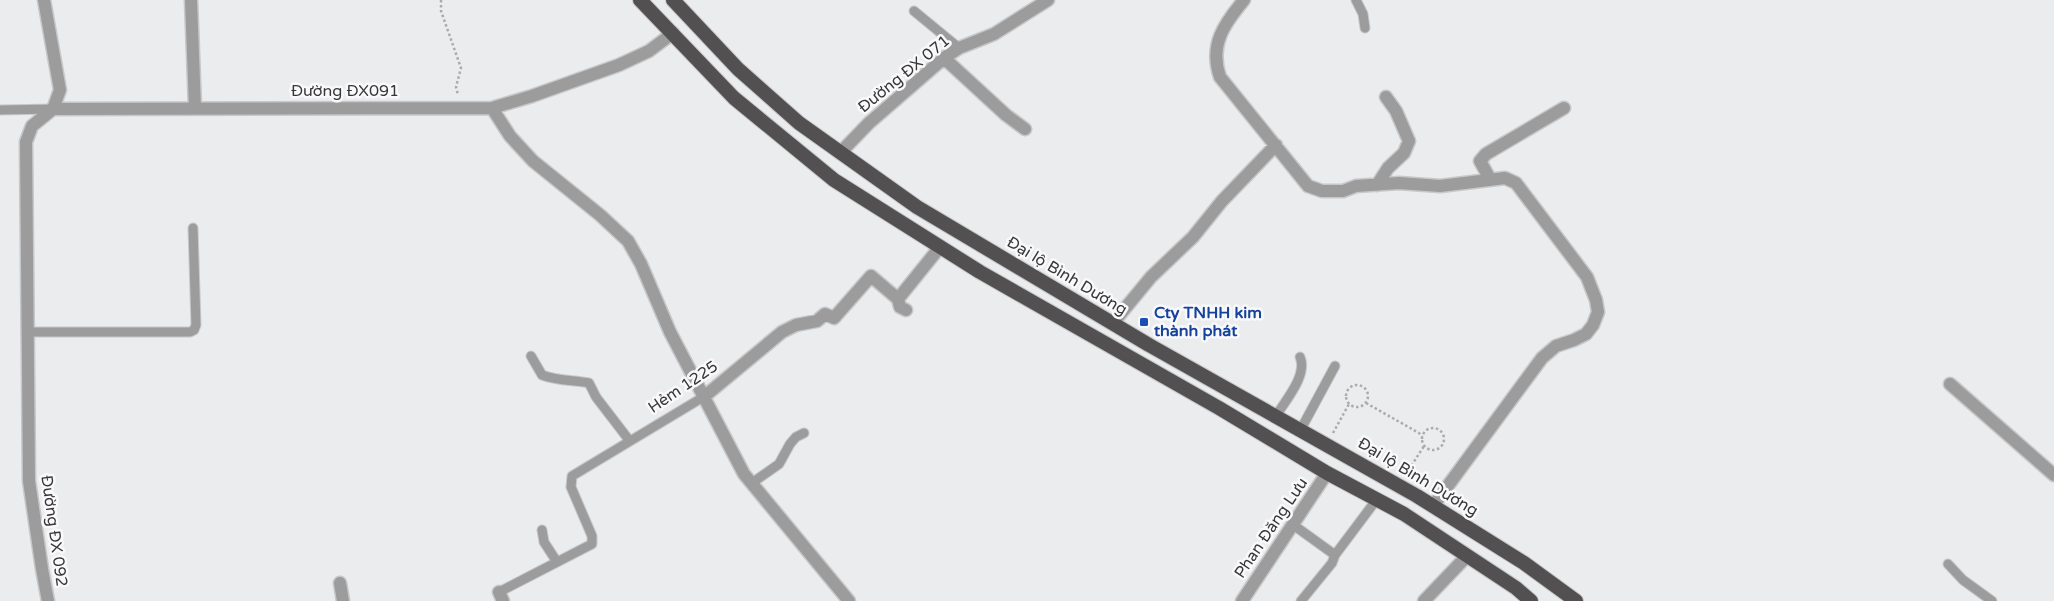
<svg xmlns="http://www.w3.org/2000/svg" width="2054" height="601" font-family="'Varela Round',sans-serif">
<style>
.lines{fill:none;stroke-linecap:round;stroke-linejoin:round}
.service-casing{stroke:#c7c8ca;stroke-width:11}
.minor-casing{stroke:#c7c8ca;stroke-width:15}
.tertiary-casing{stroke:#c7c8ca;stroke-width:15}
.trunk-casing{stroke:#c7c8ca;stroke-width:16}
.path{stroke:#ababad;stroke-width:2.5;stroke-dasharray:2.5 2.5;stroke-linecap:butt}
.service{stroke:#9d9c9c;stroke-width:9}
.minor{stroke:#9d9c9c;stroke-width:12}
.tertiary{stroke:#9d9c9c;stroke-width:12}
.trunk{stroke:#525050;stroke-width:14}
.transit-dot{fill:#1a4fb4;stroke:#f9f9fc;stroke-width:2}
.labels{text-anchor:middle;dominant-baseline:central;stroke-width:5;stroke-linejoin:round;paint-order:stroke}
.street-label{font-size:16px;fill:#373738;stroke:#f9f9fc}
.transit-label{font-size:16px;font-weight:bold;fill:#164399;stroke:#f9f9fc;text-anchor:start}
</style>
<rect width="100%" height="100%" fill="#ebecee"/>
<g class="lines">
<!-- service casing -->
<g class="service-casing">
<path id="service" d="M1356,0L1363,14L1365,28
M914,11L959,48
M0,110L53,109
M28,332H190L194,330L196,325L193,228
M531,356L542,375C558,381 573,380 589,383L596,397L629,440
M1276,416C1285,401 1308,375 1300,357
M1301,429L1335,366
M752,483L779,464L790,444L796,437L804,433
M1292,524L1335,555L1332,563L1301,601
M542,530L544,542L557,562
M1335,555L1377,499
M1948,564L1963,580L1992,601
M499,592L592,544V536L571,487L572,476L705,396"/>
</g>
<!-- minor casing -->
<g class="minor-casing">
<path id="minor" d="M44,0L60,90L53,109L32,126L26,142L29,481L42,569L48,601
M191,0L195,108
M1244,0C1224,24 1209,45 1220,77L1308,186L1322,191H1343L1356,186L1399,183L1440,186L1505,178L1516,183L1587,277L1596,300L1598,312L1593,325L1586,334L1574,340L1556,346L1542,358L1433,506
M944,58L1006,115L1025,129
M492,108L510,136L533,161L600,215L628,241L641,264L670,332L744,474L849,601
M53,109L492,108L532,96L619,65L649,51L673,33
M840,153L869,123L944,58L959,48L994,34L1048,0
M1490,179L1480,161L1486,154L1564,108
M1377,185L1388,168L1404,153L1409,141L1396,111L1386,97
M898,299L940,247
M898,299L900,307L906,310
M1113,323L1151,277L1193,237L1222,201L1276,145
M1950,384L2054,475
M705,396L782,332L796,325L817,321L825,314L834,318L871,276L898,299
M340,583L343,601
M499,592L503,601
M1424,601L1467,556"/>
</g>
<!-- tertiary casing -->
<g class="tertiary-casing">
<path id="tertiary" d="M1242,601L1327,473"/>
</g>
<!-- trunk casing -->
<g class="trunk-casing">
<path id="trunk" d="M640,0L734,98L834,180L980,272L1219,408L1327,473L1404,514L1516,588L1531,601
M673,0L738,69L799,123L917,207L1149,345L1417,496L1524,563L1576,601"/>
</g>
<!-- path -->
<path class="path" d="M441,0V11L461,68L456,87L458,95
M1346 396a11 11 0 1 1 22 0a11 11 0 1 1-22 0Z
M1366,403L1419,433L1422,437
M1422 439a11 11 0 1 1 22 0a11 11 0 1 1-22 0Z
M1333,433L1349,404
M1406,474L1424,446"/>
<!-- service -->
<use href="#service" class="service"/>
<!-- minor -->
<use href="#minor" class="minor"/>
<!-- tertiary -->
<use href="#tertiary" class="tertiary"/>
<!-- trunk -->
<use href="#trunk" class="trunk"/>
</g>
<!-- markers -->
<rect class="transit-dot" x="1139" y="317" width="10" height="10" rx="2.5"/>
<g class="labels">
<!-- street labels -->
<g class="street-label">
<text transform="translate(904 74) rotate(-39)">Đường ĐX 071</text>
<text x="345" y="91">Đường ĐX091</text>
<text transform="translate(1067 276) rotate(31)">Đại lộ Bình Dương</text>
<text transform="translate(683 387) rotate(-34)">Hẻm 1225</text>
<text transform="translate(1418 477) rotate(31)">Đại lộ Bình Dương</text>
<text transform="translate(1271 528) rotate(-56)">Phan Đăng Lưu</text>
<text transform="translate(54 531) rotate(82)">Đường ĐX 092</text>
</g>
<!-- transit labels -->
<g class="transit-label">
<text x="1154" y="313">Cty TNHH kim<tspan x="1154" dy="18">thành phát</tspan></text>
</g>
</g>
</svg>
